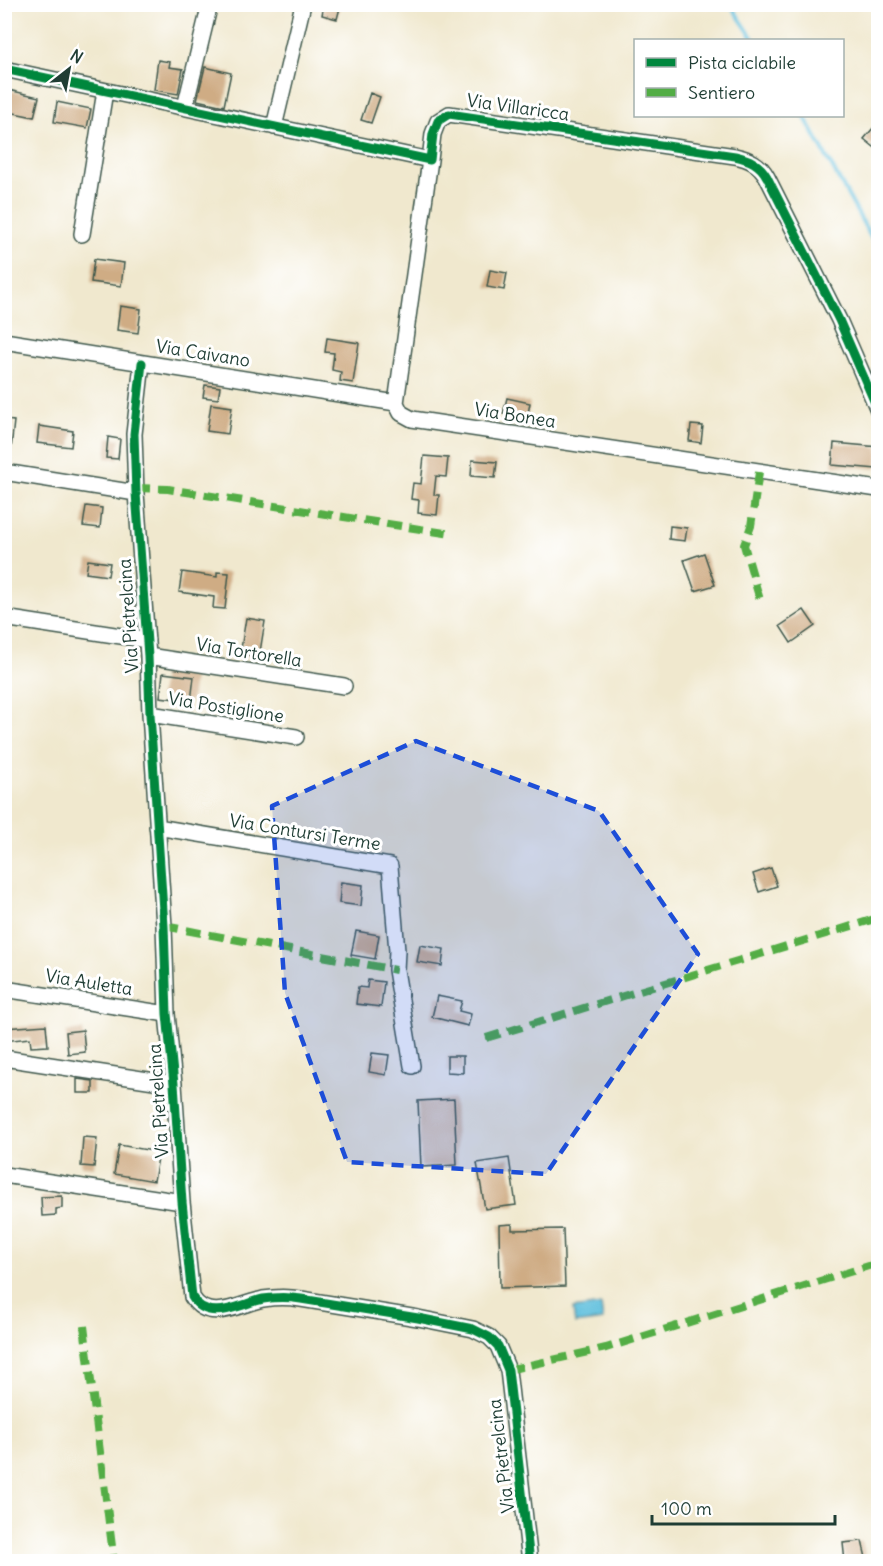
<svg xmlns="http://www.w3.org/2000/svg" width="883" height="1566" font-family="Delius,sans-serif">
<style>
.water{fill:#5fbfdd;stroke:#3f7e88;stroke-width:1.5}
.lines{fill:none;stroke-linecap:round;stroke-linejoin:round}
.stream{stroke:#5fbfdd;stroke-width:4}
.building{fill:#cfac84}
.minor-casing{stroke:#3e574b;stroke-width:18}
.minor{stroke:#fff;stroke-width:15}
.quiet{stroke:#52ad45;stroke-width:8;stroke-dasharray:15 8;stroke-linecap:butt}
.cycleway-casing{stroke:#fff;stroke-width:13}
.cycleway{stroke:#00873e;stroke-width:9}
.marked{fill:#1d4ed8;fill-opacity:0.2;stroke:#1d4ed8;stroke-width:4.5;stroke-dasharray:12 8;stroke-linejoin:round}
.labels{text-anchor:middle;dominant-baseline:central;stroke-width:6;stroke-linejoin:round;paint-order:stroke}
.street-label{font-size:18px;fill:#1f3d34;stroke:#fff}
</style>
<rect width="100%" height="100%" fill="#fff"/>
<filter id="ink" filterUnits="userSpaceOnUse"><feTurbulence type="fractalNoise" baseFrequency=".0167" numOctaves="2"/><feDisplacementMap in="SourceGraphic" scale="12" xChannelSelector="R" yChannelSelector="G"/><feConvolveMatrix kernelMatrix="1 2 1 2 8 2 1 2 1" color-interpolation-filters="sRGB"/></filter>
<filter id="wash" filterUnits="userSpaceOnUse"><feTurbulence type="fractalNoise" baseFrequency=".008" numOctaves="4" result="noise"/><feDisplacementMap in="SourceGraphic" scale="24" xChannelSelector="R" yChannelSelector="G"/><feGaussianBlur stdDeviation="1.35" result="paint"/><feColorMatrix in="noise" values="0 0 0 0 0 0 0 0 0 0 0 0 0 0 0 0 0 1.4 0 .05"/><feComposite in="paint" operator="in"/></filter>
<g filter="url(#wash)">
<rect width="100%" height="100%" fill="#f0e8ce"/>
<!-- water -->
<path class="water" d="M601,1305L603,1320L575,1324L573,1309Z"/>
<g class="lines">
<!-- stream -->
<path class="stream" d="M730,4L754,40
M804,116L878,250"/>
</g>
<g id="blocks">
<!-- building -->
<path class="building" d="M324,4H341L337,19L322,15Z
M158,60L170,62L169,67L183,69L178,94L154,90Z
M205,67L231,73L224,106L197,100Z
M4,89L39,97L34,117L4,111Z
M370,93L380,97L371,123L361,120Z
M57,102L91,109L87,128L54,122Z
M879,121V151L864,139Z
M94,259L124,263L121,286L91,282Z
M490,270L507,273L504,290L487,287Z
M120,306L141,309L138,333L117,330Z
M327,338L359,343L353,383L340,381L341,372L332,370L334,353L325,352Z
M205,385L220,387L218,399L203,397Z
M507,398L530,403L527,419L503,414Z
M211,404L232,407L228,434L207,431Z
M4,420L14,421L11,449H4Z
M691,425L703,426L701,443L689,441Z
M39,426L73,431L71,447L37,443Z
M108,437L120,439L118,459L106,458Z
M834,443L879,447L877,469L832,465Z
M424,456L448,458L446,477L436,476L434,495H439L437,515L418,513L419,500L411,499L413,483L421,484Z
M472,460L497,462L495,478L471,476Z
M86,506L102,508L100,528L83,526Z
M670,526L687,528L685,541L669,539Z
M704,553L715,585L695,591L684,560Z
M88,560L110,563L108,576L86,573Z
M182,572L217,577V572L229,573L225,609L213,608L214,597L179,592Z
M804,610L815,626L791,643L780,626Z
M246,618L265,621L259,658L240,655Z
M163,673L194,677L191,701L160,697Z
M771,868L777,886L759,892L753,874Z
M341,882L363,885L361,906L339,903Z
M356,931L379,935L375,959L351,955Z
M420,945L444,949L442,966L417,962Z
M368,980L384,982L381,1007L356,1004L358,987L367,988Z
M437,996L462,1001L459,1011L471,1014L468,1026L432,1017Z
M46,1025L48,1046L31,1047L30,1038L4,1041V1028Z
M83,1030L85,1052L68,1054L66,1032Z
M372,1053L389,1055L386,1075L369,1072Z
M447,1056H463V1073L447,1072Z
M77,1079L93,1081V1093H77Z
M454,1099L457,1165L421,1167L418,1101Z
M83,1137L97,1138L94,1167L81,1166Z
M119,1145L159,1152L154,1181L114,1174Z
M509,1158L516,1205L485,1209L477,1163Z
M62,1196V1208L56,1209V1215L42,1216L41,1197Z
M512,1224V1230L563,1229L565,1286L500,1288L499,1225Z
M862,1541L867,1562H845L843,1543Z"/>
</g>
</g>
<g filter="url(#ink)">
<use href="#blocks" fill-opacity="0" stroke="#3e574b" stroke-width="1.5"/>
<g class="lines">
<!-- minor casing -->
<g class="minor-casing">
<path id="minor" d="M4,69L430,160L433,134L438,121L449,114L735,156C749,159 760,164 767,177L839,320L878,410
M185,107L210,4
M274,127L303,4
M430,160L396,403L401,413L412,419L878,489
M82,234L105,91
M4,341L396,403
M142,363L134,434L136,493L148,656L150,714L164,926L167,1014L174,1084L182,1202L192,1297C208,1324 240,1304 263,1299C276,1297 289,1297 301,1299L418,1318L473,1329L489,1337L498,1346L508,1370L530,1562
M4,472L136,493
M4,618L147,640
M148,656L344,686
M150,714L296,737
M157,827L390,866L397,951L396,970L412,1066
M4,989L167,1014
M4,1058L174,1084
M4,1175L182,1202"/>
</g>
<!-- minor -->
<use href="#minor" class="minor"/>
<!-- quiet -->
<path class="quiet" d="M759,472L751,526L744,545L760,600
M136,488L168,489L451,534
M164,926L396,970
M486,1038L878,918
M84,1326L114,1562
M508,1370L606,1348L878,1263"/>
<!-- cycleway casing -->
<g class="cycleway-casing">
<path id="cycleway" d="M4,69L430,160L433,134L438,121L449,114L735,156C749,159 760,164 767,177L839,320L878,410
M142,363L134,434L136,493L148,656L150,714L164,926L167,1014L174,1084L182,1202L192,1297C208,1324 240,1304 263,1299C276,1297 289,1297 301,1299L418,1318L473,1329L489,1337L498,1346L508,1370L530,1562"/>
</g>
<!-- cycleway -->
<use href="#cycleway" class="cycleway"/>
</g>
</g>
<!-- marked area -->
<path class="marked" d="M416,741L599,811L698,954L546,1174L347,1162L285,993L272,806Z"/>
<g class="labels">
<!-- street labels -->
<g class="street-label">
<text transform="translate(518 107) rotate(8)">Via Villaricca</text>
<text transform="translate(203 353) rotate(9)">Via Caivano</text>
<text transform="translate(515 415) rotate(9)">Via Bonea</text>
<text transform="translate(128 616) rotate(-94)">Via Pietrelcina</text>
<text transform="translate(249 652) rotate(9)">Via Tortorella</text>
<text transform="translate(226 707) rotate(9)">Via Postiglione</text>
<text transform="translate(305 832) rotate(9)">Via Contursi Terme</text>
<text transform="translate(89 982) rotate(9)">Via Auletta</text>
<text transform="translate(158 1101) rotate(-94)">Via Pietrelcina</text>
<text transform="translate(501 1456) rotate(-97)">Via Pietrelcina</text>
</g>
</g>
<!-- margin -->
<rect width="883" height="1566" fill="none" stroke="#fff" stroke-width="24"/>
<!-- legend -->
<rect x="634" y="39" width="210" height="78" fill="#ffffff" stroke="#a5b1ae" stroke-width="1.5"/>
<rect x="646" y="58" width="30" height="9" fill="#00873e" stroke="#a5b1ae" stroke-width="1.5"/>
<text x="688" y="69" font-size="18" fill="#1f3d34">Pista ciclabile</text>
<rect x="646" y="88" width="30" height="9" fill="#52ad45" stroke="#a5b1ae" stroke-width="1.5"/>
<text x="688" y="99" font-size="18" fill="#1f3d34">Sentiero</text>
<!-- north arrow -->
<g transform="translate(69 69) rotate(31)" stroke="#ffffff" stroke-width="4.5" paint-order="stroke">
<path d="M0-4.5L10 22L0 15L-10 22Z" fill="#1f3d34"/>
<text y="-9" font-size="16" font-weight="bold" text-anchor="middle" fill="#1f3d34">N</text>
</g>
<!-- scale -->
<path d="M652 1515v9h183v-9" fill="none" stroke="#1f3d34" stroke-width="3"/>
<text x="661" y="1515" font-size="18" fill="#1f3d34" stroke="#ffffff" stroke-width="4.5" paint-order="stroke">100 m</text>
</svg>
